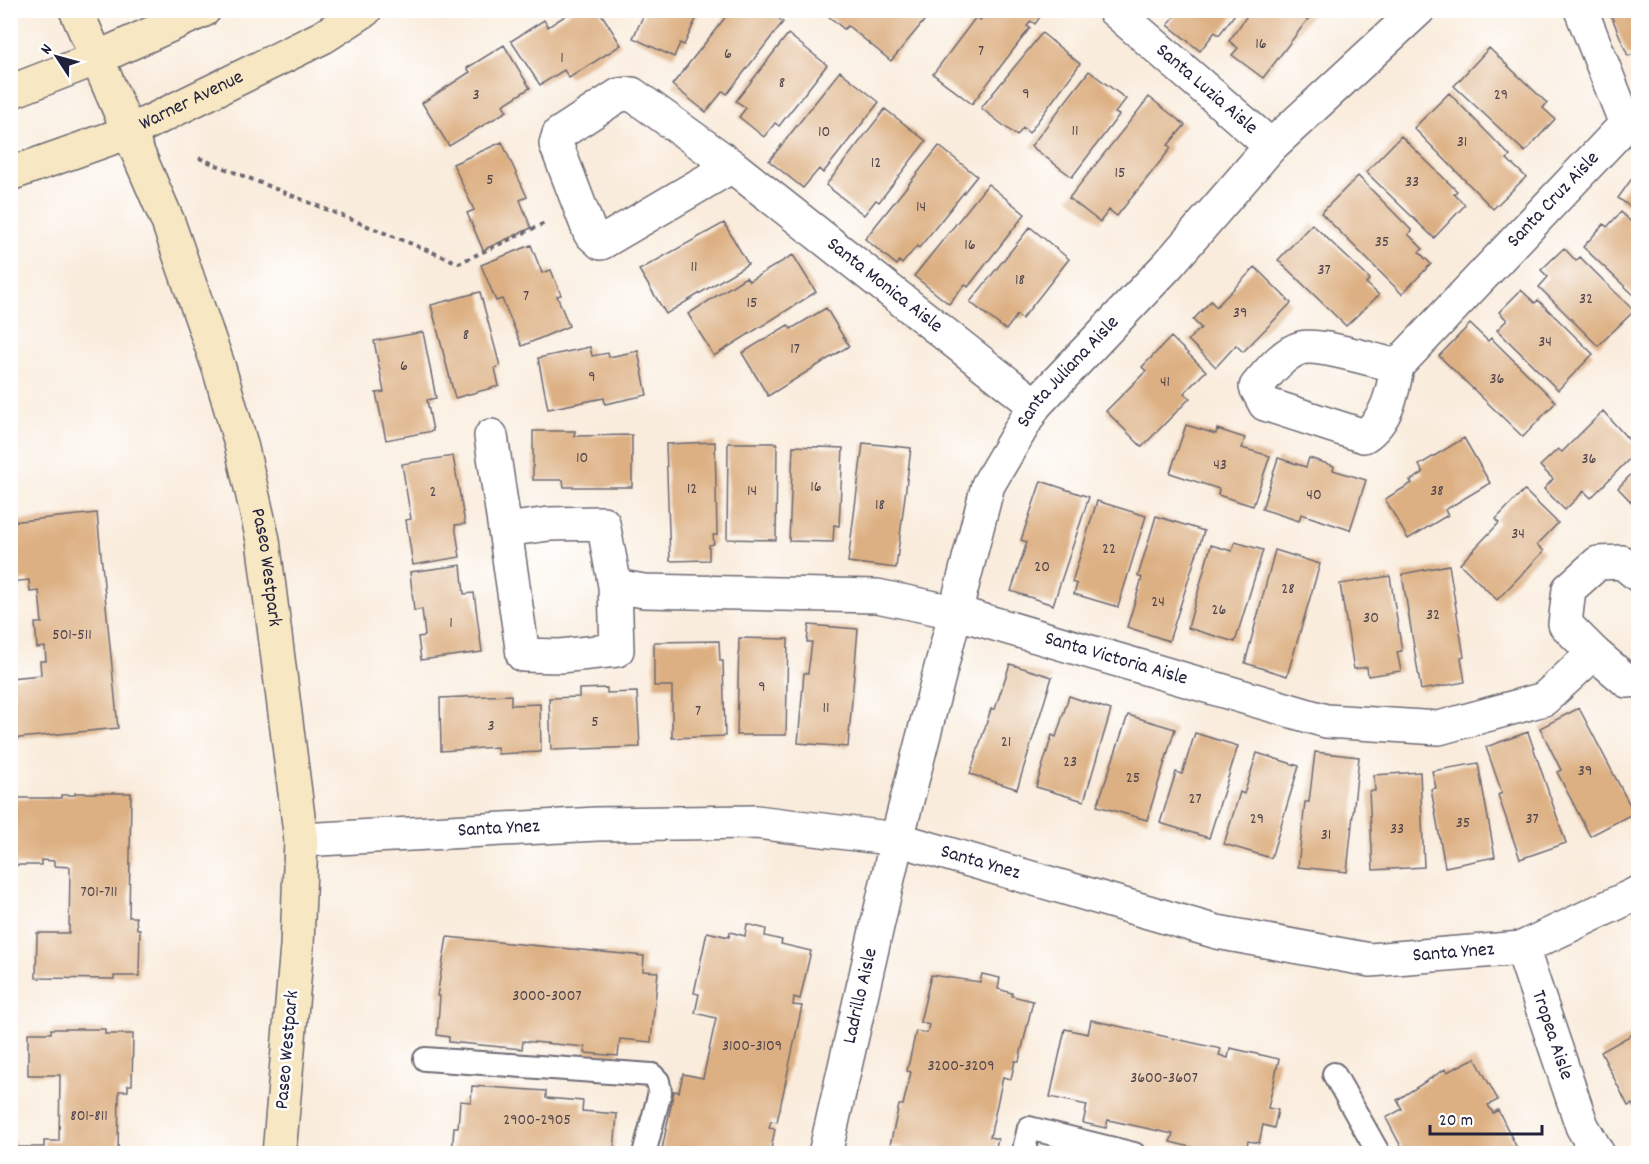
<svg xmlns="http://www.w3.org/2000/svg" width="1649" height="1164" font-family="Dekko,sans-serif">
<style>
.building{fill:#ddb083}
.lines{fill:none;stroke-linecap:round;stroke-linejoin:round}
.lane-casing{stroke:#6d6973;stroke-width:26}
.street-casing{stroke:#6d6973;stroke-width:36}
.secondary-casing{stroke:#6d6973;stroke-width:36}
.path{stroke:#6d6973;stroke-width:4;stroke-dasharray:4.5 4.5;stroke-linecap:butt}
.lane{stroke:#fff;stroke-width:22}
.street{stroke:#fff;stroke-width:33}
.secondary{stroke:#f7e8c3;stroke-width:33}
.labels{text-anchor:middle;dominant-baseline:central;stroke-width:5;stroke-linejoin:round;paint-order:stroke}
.number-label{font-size:16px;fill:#51464d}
.street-label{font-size:20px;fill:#22223b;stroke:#fff}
</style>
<rect width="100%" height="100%" fill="#fff"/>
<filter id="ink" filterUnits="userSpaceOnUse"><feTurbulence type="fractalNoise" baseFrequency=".0167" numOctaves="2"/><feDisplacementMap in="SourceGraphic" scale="12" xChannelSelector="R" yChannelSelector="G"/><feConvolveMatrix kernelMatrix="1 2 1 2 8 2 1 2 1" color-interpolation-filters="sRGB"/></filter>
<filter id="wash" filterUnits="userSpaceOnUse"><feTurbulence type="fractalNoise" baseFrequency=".008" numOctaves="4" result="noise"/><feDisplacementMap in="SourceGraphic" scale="24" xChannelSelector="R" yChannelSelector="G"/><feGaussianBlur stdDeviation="1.35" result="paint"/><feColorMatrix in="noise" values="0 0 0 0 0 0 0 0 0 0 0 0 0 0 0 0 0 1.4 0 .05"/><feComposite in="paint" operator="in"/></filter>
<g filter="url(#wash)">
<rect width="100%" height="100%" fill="#f9ecdc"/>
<g id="blocks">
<!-- building -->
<path class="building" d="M574,10H599L621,45L569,78L564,70L540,85L511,41L544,20L548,27Z
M646,10H700L684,45L680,43L674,57L633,38Z
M731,10H769L783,22L727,94L723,91L706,112L672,85Z
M821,10H911L924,21L891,61L848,26L844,29Z
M988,10H1045L1035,24L1031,21L1027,26L1030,28L972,104L933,74L976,17L980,20Z
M1179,10H1238L1219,35L1215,32L1200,51L1168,25Z
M1251,10H1315L1263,78L1232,55L1238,48L1229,41Z
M1615,10H1638V52L1628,56L1610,13Z
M1042,33L1080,64L1029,133L1023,128L1017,136L981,108Z
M788,34L827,65L779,126L775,123L764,137L739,117L746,108L736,101Z
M504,45L530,88L503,105L507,111L449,146L422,103L470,72L467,68Z
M1489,48L1547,103L1543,108L1555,119L1525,152L1454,86Z
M840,71L879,102L823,173L819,169L803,188L769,161Z
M1089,71L1126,99L1115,113L1119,115L1072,177L1031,146Z
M1449,93L1510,156L1507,159L1526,177L1493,209L1414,128Z
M1149,97L1185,125L1168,145L1171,148L1117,216L1109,210L1100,222L1069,198Z
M885,109L926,141L879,202L876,200L864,215L826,185Z
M1401,136L1457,191L1454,194L1465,205L1434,238L1366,172Z
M502,142L527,197L520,200L531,228L483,250L467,213L474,210L453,164Z
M939,146L977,176L919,248L917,246L902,264L899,261L897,265L865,239Z
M1638,170V212L1618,198Z
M1358,176L1412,231L1408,234L1423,249L1419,252L1431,264L1402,294L1321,213Z
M988,184L1025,214L968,287L965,284L949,304L914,276Z
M1621,212L1638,229V299L1583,247L1604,224L1607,227Z
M724,223L748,264L666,314L639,270Z
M1312,224L1370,279L1366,283L1379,295L1346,326L1278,260Z
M1030,227L1069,259L1022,319L1017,315L1006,330L970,302Z
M531,245L542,273L551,270L561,295L557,296L569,326L522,346L502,299L496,301L481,265Z
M1564,248L1576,261L1580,257L1634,311L1598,346L1539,287L1548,277L1541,270Z
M793,255L816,292L714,356L688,314L746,277L749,281Z
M1255,267L1291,303L1243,352L1236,345L1216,367L1188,340L1201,328L1193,320L1211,301L1216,307Z
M1521,290L1535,303L1538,300L1593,354L1558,390L1497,330L1507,320L1499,312Z
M480,292L500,366L495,368L499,386L455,398L431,305Z
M826,308L849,346L768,396L742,353L788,325L791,329Z
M1470,324L1488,341L1491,338L1556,402L1523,437L1439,356Z
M423,332L436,398L427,400L433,431L386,440L376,393L384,392L374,341Z
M1171,337L1206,371L1184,393L1190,398L1142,447L1106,411L1146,371L1142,367Z
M590,347L592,356L608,353L609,357L638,351L647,395L605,404L604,398L548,409L538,358Z
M1603,411L1638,450L1591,498L1584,491L1565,510L1544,489L1553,479L1540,466L1558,449L1562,452Z
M1186,425L1216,434L1217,429L1245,438L1242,448L1270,456L1253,506L1218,495L1219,489L1170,473Z
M533,431H575L574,436L632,435V487H564L563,480H533Z
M1464,438L1490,483L1445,510L1448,515L1408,539L1385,499L1412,483L1410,481L1423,473L1419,465Z
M715,442L717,535H713L714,544L709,545V560L670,561L666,444Z
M728,443H777L776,540L727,539Z
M863,443L911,448L896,568L848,562Z
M793,446L843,448L839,526L834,525L833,542L789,541Z
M453,456L465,524L455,525L460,557L413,565L406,520L411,519L402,464Z
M1278,458L1306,467L1309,458L1334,466L1333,470L1366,480L1350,530L1301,514L1299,521L1262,509Z
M1638,467V509L1618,488Z
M1041,481L1089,497L1053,605L1011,591L1027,542L1021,540Z
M1524,490L1558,523L1537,545L1544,551L1497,600L1460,564L1499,523L1496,519Z
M1097,501L1146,516L1118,607L1074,594L1077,584L1072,582Z
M97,513L118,728L10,739V678L41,675L40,661H46L45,647L37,648L35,623H42L39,591L30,592L29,580L10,582V522Z
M1156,516L1204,531L1169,641L1127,627L1142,578L1138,576Z
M1235,542L1263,550L1235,642L1188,628L1211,545L1232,551Z
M1275,550L1320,564L1287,676L1245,663Z
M461,565L464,594L474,593L482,652L421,660L418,637L425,636L422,609L414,611L410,572Z
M1449,565L1464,657L1461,658L1465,682L1421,690L1402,574Z
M1390,576L1402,651L1397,652L1401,671L1368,676L1367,667L1354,669L1340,584Z
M809,625L858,629L848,747L798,743L804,673H808L812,642H807Z
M739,638L788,639L786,735H737Z
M719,641L720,661H723L725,736L672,738V686H654V642Z
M1010,664L1052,677L1017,789L970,774L991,709H995Z
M607,688V693L637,692L640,747L551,750L549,698L579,697V689Z
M511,695V705L540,704L541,752L498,754L497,747L441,751L440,698Z
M1069,696L1111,710L1084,801L1036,787L1052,735L1056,737Z
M1579,708L1634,813L1590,836L1557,772L1561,770L1540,728Z
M1128,715L1175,729L1147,820L1097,806Z
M1528,732L1566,843L1520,859L1498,795L1502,793L1486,747Z
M1195,733L1238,746L1209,838L1160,823L1176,772L1182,774Z
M1315,752L1359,757L1347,872L1298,867L1305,802H1309Z
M1257,753L1299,766L1271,858L1224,844L1240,792L1244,794Z
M1478,763L1495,857L1445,867L1431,789L1436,788L1432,771Z
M1420,772L1424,867L1373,870L1369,791H1375L1374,775Z
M75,793H131L129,917H136L137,929H140L139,976H114V979L36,978L37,933H69L70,867L54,866V861L41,860V865H16V860H10V798H61V795H75Z
M747,924L766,929L765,936L782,940L781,944L811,951L800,999L794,997L793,1005L802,1006L777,1122L771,1121L769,1128L775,1129L770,1154H661L674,1091L679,1092L683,1074L703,1078L716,1018L695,1013L699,994L694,993L707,932L729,937L730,932L745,936Z
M447,937L644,956L643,971L658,972L651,1042L620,1039L618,1056L585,1053V1047L523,1041L522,1049L449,1042V1037L437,1035L440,996H437Z
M982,974L1000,978L998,989L1012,993V996L1033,1001L1019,1061H1015L1011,1079L1003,1077L990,1137L998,1139L994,1154H903L904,1148L890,1145L899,1105H903L911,1072L907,1071L916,1031L927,1033L929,1025L920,1022L931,975L980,982Z
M1091,1020L1221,1049L1219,1055L1228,1058L1230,1048L1279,1059L1268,1108L1278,1110L1274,1128L1263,1125L1259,1143L1248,1141L1245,1154H1219L1170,1142L1173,1134L1108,1120L1106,1128L1083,1123L1087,1105L1050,1097L1065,1029L1088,1034Z
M51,1029H105V1034H133L132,1085H128V1091H119L118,1154H10V1141H15V1147H44V1141H59L60,1075H28V1033H51Z
M1638,1031V1115L1632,1104L1628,1106L1601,1052Z
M1475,1058L1498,1100L1488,1105L1493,1113L1498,1110L1520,1154H1405L1386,1118L1402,1109L1397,1100L1445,1069L1447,1072Z
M472,1086L546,1091V1098L583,1101L582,1111L617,1114L614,1154H452L454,1127H458L460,1101L471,1102Z"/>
</g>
</g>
<g filter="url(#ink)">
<use href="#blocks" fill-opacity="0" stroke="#6d6973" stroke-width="1.5"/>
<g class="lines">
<!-- lane casing -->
<g class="lane-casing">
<path id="lane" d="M425,1059L652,1075L658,1081L660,1092L644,1154
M1334,1074L1379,1154
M1023,1154L1029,1128L1134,1154"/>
</g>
<!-- street casing -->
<g class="street-casing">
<g id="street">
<path id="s1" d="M1114,10L1271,146"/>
<path id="s2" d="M732,166L601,243L590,233L556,144L559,134L619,95L632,94L732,166L1035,405"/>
<path id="s3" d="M1397,366C1377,361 1318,343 1301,348C1283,353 1268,373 1256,387L1265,404L1364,436C1387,421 1393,392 1397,366L1626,124L1581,10"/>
<path d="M491,436L505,530"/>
<path d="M1638,575L1622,562L1598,563L1569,589L1565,624L1594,653L1627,681L1638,680"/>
<path id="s4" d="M615,586L603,523L549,524L505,530L523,655L560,656L617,650L615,586L644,591L877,596L954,612L1326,721L1439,728L1544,699L1594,653"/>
<path id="s5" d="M301,840L597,824L756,822L897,839L1217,932L1370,960L1522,948L1638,893"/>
<path id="s6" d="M1522,948L1582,1126L1598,1154"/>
<path id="s7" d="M825,1154L897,839L988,485L1035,405L1168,265L1271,146L1418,10"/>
</g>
</g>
<!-- secondary casing -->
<g class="secondary-casing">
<g id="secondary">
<path id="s8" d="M76,10L168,222L219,368L241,444L263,540L301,840L297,946L279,1154"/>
<path d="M10,92L95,59L204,10"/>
<path id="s9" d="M10,174L129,132L323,37L365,10"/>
</g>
</g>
<!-- path -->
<path class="path" d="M199,158L459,263L547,222"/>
<!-- lane -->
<use href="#lane" class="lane"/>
<!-- street -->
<use href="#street" class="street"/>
<!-- secondary -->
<use href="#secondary" class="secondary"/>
</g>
</g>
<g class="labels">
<!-- number labels -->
<g class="number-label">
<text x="1261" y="44">16</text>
<text x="981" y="51">7</text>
<text x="728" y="54">6</text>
<text x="562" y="58">1</text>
<text x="782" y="83">8</text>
<text x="1026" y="94">9</text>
<text x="476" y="95">3</text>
<text x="1501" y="95">29</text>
<text x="1075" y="131">11</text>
<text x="824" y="132">10</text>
<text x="1462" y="142">31</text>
<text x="876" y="163">12</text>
<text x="1120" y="173">15</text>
<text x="490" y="180">5</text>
<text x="1412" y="182">33</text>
<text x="921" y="207">14</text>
<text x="1382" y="242">35</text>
<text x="970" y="245">16</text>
<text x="694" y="267">11</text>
<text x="1324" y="270">37</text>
<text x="1020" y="280">18</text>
<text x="526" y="296">7</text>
<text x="1586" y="299">32</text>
<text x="752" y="303">15</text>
<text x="1240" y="313">39</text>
<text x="466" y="335">8</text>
<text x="1545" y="342">34</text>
<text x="795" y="349">17</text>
<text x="404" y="366">6</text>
<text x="592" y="377">9</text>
<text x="1497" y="379">36</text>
<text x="1165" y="382">41</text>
<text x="582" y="458">10</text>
<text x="1589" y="459">36</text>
<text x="1220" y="465">43</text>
<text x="816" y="487">16</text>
<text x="692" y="489">12</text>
<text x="752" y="491">14</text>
<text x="1437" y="491">38</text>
<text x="433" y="492">2</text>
<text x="1314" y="495">40</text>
<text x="880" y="505">18</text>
<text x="1518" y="534">34</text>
<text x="1109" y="549">22</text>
<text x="1042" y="567">20</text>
<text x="1288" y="589">28</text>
<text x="1158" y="602">24</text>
<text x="1219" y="610">26</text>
<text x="1433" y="615">32</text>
<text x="1371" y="618">30</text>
<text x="451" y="623">1</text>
<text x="72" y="635">501-511</text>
<text x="762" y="687">9</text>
<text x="826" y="708">11</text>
<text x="698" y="711">7</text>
<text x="595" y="722">5</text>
<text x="491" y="726">3</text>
<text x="1006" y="742">21</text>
<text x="1070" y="762">23</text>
<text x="1585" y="771">39</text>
<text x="1133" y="778">25</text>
<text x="1195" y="799">27</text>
<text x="1257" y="819">29</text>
<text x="1532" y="819">37</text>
<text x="1463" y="823">35</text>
<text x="1397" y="829">33</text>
<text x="1326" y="835">31</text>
<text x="99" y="892">701-711</text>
<text x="547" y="996">3000-3007</text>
<text x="752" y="1046">3100-3109</text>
<text x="961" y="1066">3200-3209</text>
<text x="1164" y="1078">3600-3607</text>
<text x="89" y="1116">801-811</text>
<text x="537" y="1120">2900-2905</text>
</g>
<!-- street labels -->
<g class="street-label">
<text stroke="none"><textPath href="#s1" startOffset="122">Santa Luzia Aisle</textPath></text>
<text stroke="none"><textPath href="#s9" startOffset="196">Warner Avenue</textPath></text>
<text stroke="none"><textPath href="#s3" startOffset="590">Santa Cruz Aisle</textPath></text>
<text stroke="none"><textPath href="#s2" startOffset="674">Santa Monica Aisle</textPath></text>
<text stroke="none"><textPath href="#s7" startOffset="828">Santa Juliana Aisle</textPath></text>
<text stroke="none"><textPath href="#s8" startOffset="591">Paseo Westpark</textPath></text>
<text stroke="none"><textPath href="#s4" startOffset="957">Santa Victoria Aisle</textPath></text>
<text stroke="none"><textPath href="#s5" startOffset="198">Santa Ynez</textPath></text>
<text stroke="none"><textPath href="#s5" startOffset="684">Santa Ynez</textPath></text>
<text stroke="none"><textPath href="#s5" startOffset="1170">Santa Ynez</textPath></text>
<text stroke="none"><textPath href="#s7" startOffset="162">Ladrillo Aisle</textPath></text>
<text stroke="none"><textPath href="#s6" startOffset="92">Tropea Aisle</textPath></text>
<text transform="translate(288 1050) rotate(-85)">Paseo Westpark</text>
</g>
</g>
<!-- margin -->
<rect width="1649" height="1164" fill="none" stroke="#fff" stroke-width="36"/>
<!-- north arrow -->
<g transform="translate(57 57) rotate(306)" stroke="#ffffff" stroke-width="4.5" paint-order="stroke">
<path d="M0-4.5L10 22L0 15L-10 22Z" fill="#22223b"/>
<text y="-9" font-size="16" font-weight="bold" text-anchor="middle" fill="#22223b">N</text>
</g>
<!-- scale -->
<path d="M1430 1125v9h112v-9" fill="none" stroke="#22223b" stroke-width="3"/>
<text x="1439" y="1125" font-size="18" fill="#22223b" stroke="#ffffff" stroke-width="4.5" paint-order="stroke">20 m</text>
</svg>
